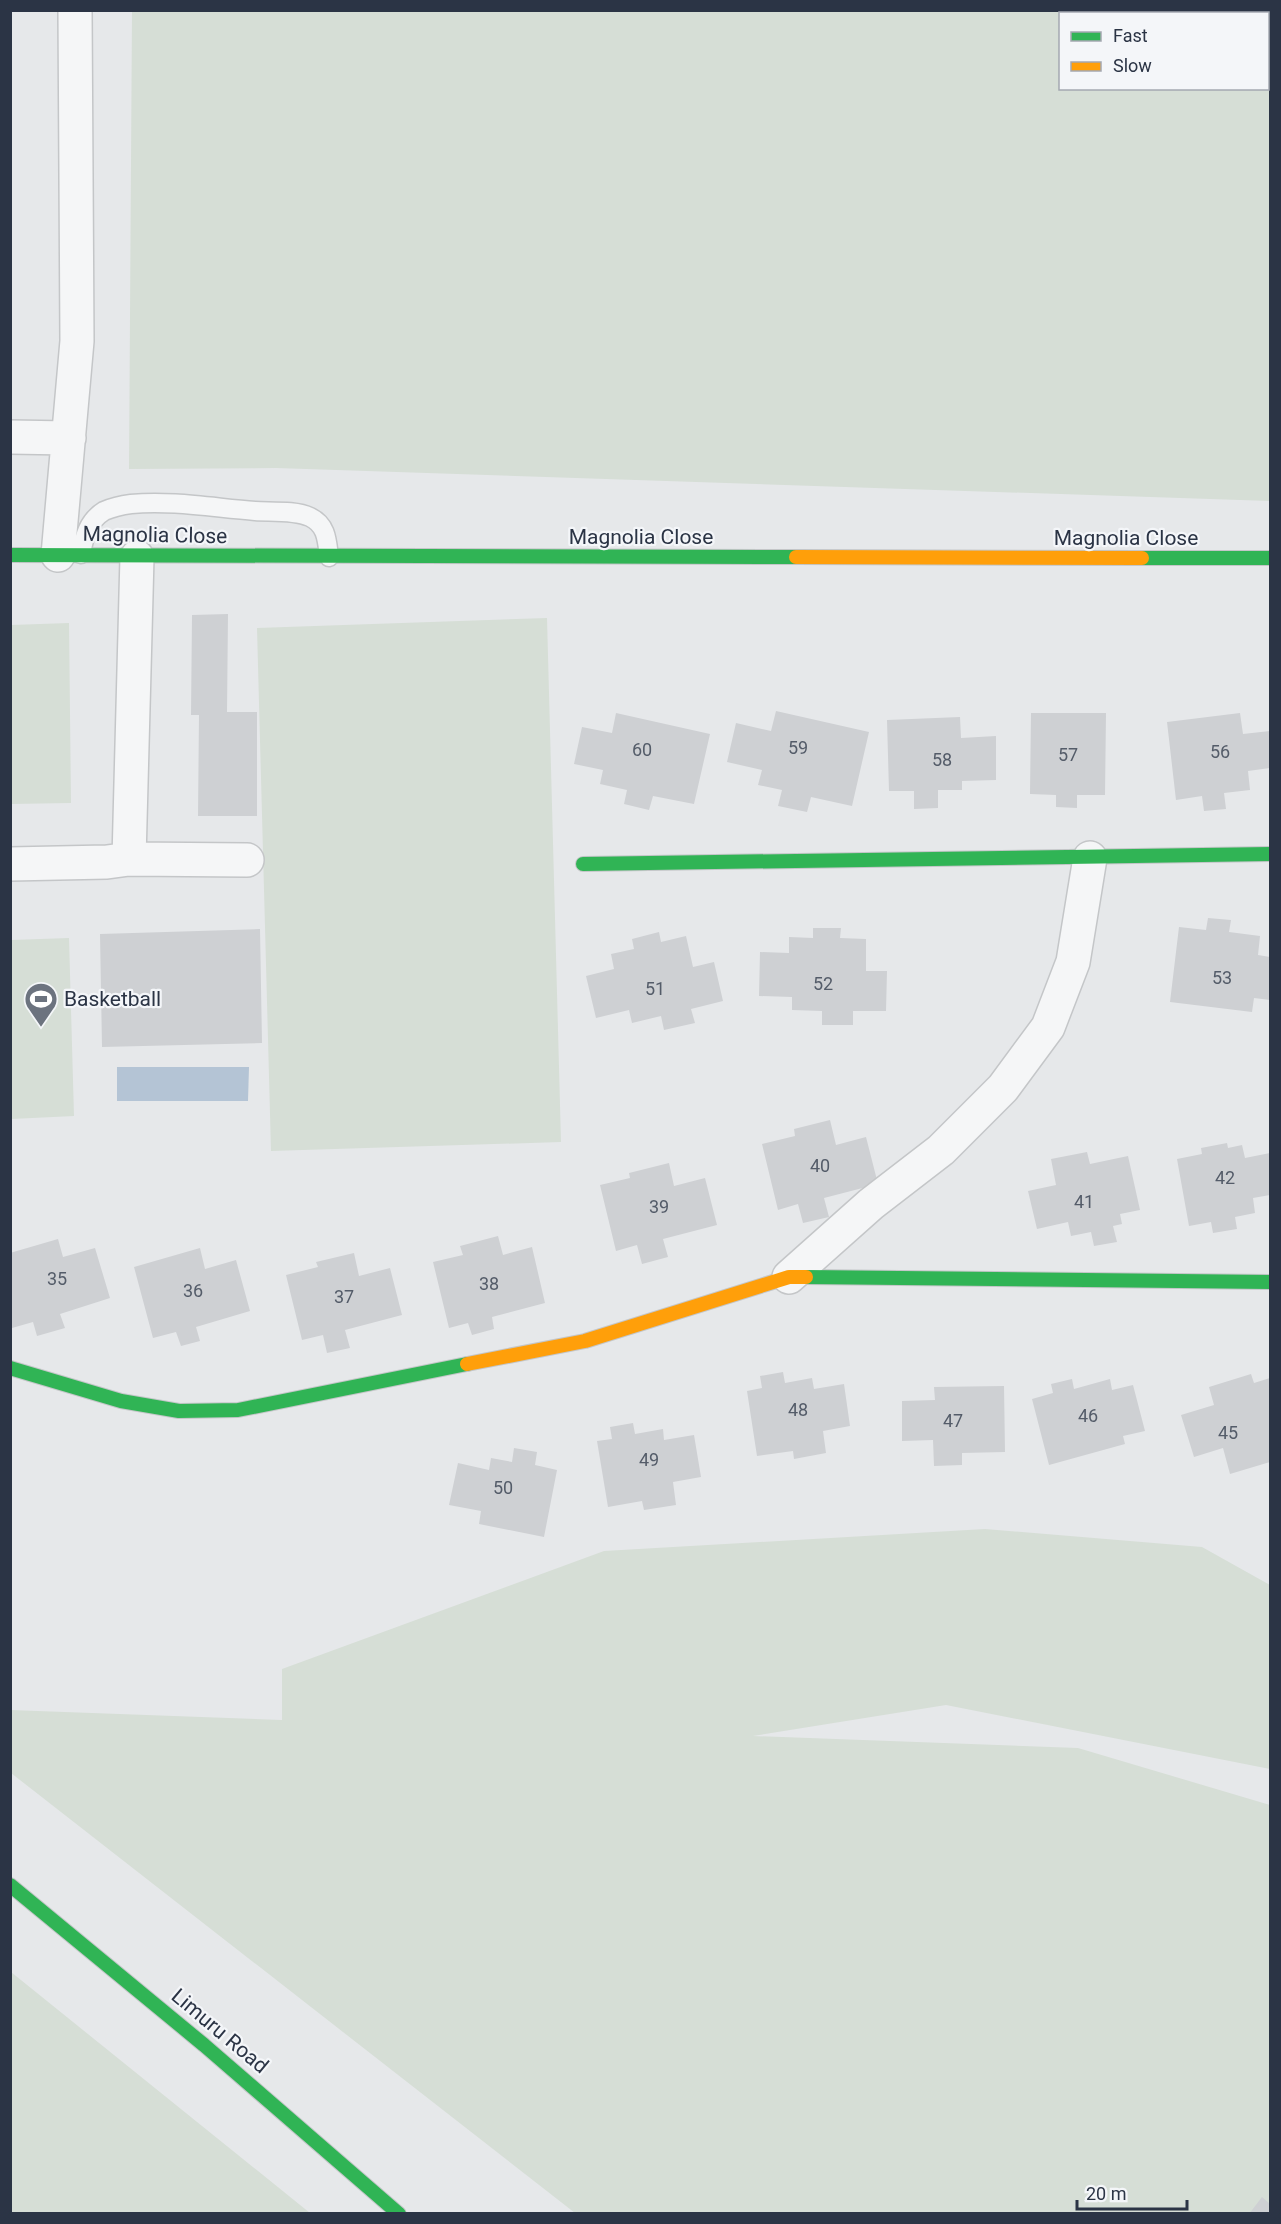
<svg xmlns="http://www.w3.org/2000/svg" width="1281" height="2224" font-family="Roboto,sans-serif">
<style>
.green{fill:#d6ded6;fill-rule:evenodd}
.water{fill:#b4c4d5}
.building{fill:#ced0d3}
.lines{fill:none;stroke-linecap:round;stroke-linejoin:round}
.lane-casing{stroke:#c4c6c8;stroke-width:21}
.street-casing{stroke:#c4c6c8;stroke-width:36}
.fast-casing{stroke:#c4c6c8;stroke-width:16}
.slow-casing{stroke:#c4c6c8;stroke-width:16}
.lane{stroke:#f5f6f7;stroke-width:18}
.street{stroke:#f5f6f7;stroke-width:33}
.fast{stroke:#30b455;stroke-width:14}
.slow{stroke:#ff9f0a;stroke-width:14}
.labels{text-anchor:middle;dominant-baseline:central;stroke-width:4.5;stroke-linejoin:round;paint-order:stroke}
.number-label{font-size:18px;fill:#545c69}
.street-label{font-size:21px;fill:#2b3445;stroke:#f4f6f9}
.poi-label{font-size:21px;fill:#2b3445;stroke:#f4f6f9;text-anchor:start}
</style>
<rect width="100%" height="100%" fill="#e6e8ea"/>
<!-- green -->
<path class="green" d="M132,11H1270V501L276,468L129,469ZM1060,14H1268V88H1060Z
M547,618L561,1142L271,1151L257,628Z
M69,623L71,803L11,804V625Z
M69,938L74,1116L11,1119V940Z
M985,1529L1202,1547L1270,1585V1769L946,1705L753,1736L1078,1748L1270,1805V2213H575L11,1773L10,1710L282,1720V1669L604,1551Z
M11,1972L310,2213H11Z"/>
<!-- water -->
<path class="water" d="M117,1067H249L248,1101H117Z"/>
<!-- building -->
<path class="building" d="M228,614L227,712H257V816H198L199,715H191L192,615Z
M776,711L869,732L852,806L811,797L807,812L778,806L782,790L758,785L762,770L727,762L736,723L771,731Z
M616,713L710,734L694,804L653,796L649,810L624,804L627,790L600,784L603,770L574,764L582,727L612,733Z
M1031,713H1106L1105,795H1077V808L1056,807V795L1030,794Z
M1240,713L1243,734L1270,731V768L1248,771L1250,790L1224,793L1226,809L1204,811L1202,796L1176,800L1167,722Z
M960,717L961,738L996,736V780L962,781V790H938V808L914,809V791H889L887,720Z
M1208,918L1231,920L1229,932L1260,936L1258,955L1270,957V1000L1254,998L1252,1012L1170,1002L1179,927L1206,930Z
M813,928H841L840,938L866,939V971H887L886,1011H853V1025H822V1011L792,1010V997L759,996L760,952L789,953V937L813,938Z
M260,929L262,1043L102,1047L100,934Z
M659,932L661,942L686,936L693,967L714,962L723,1001L691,1009L695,1023L664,1030L661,1016L632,1023L629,1010L596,1018L586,976L614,969L611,954L634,949L632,939Z
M830,1120L836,1145L866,1137L878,1184L824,1198L829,1217L803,1223L798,1204L778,1210L762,1144L795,1136L794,1129Z
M1227,1143L1228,1148L1242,1145L1245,1158L1270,1153V1195L1253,1198L1255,1213L1235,1217L1237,1229L1213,1233L1211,1222L1189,1226L1177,1159L1202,1154L1201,1148Z
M1087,1152L1090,1164L1128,1156L1140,1210L1120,1214L1122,1224L1113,1226L1117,1242L1094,1246L1091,1232L1071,1236L1068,1222L1037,1229L1028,1191L1056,1185L1051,1159Z
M669,1163L674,1186L705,1178L717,1225L663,1239L668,1257L642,1264L637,1245L616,1251L600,1185L630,1178L629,1173Z
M498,1236L503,1255L532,1247L545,1303L492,1317L494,1329L472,1335L468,1323L449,1328L433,1262L463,1255L460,1246Z
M58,1239L63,1257L95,1248L110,1298L60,1314L65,1328L37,1336L33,1322L12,1328L10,1253Z
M200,1248L205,1269L236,1260L250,1311L196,1327L200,1341L181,1346L176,1332L153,1338L134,1267Z
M354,1253L359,1276L390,1268L402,1315L345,1330L350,1348L327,1353L323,1335L302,1340L286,1275L318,1267L316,1262Z
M783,1372L785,1383L812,1378L814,1389L844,1384L850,1426L823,1431L826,1453L794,1459L793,1451L757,1456L747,1391L762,1388L760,1376Z
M1251,1374L1254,1383L1270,1378V1462L1230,1474L1223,1448L1194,1457L1181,1415L1214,1405L1209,1387Z
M1072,1379L1074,1389L1110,1379L1112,1390L1133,1385L1145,1431L1123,1436L1125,1444L1049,1465L1032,1399L1053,1393L1051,1384Z
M1004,1386L1005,1452L962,1453V1465L934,1466L933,1440L902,1441V1401L935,1400L934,1387Z
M633,1423L635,1434L663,1429L664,1440L694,1435L701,1477L673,1482L676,1505L644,1510L642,1501L608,1507L597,1441L612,1439L610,1427Z
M514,1448L537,1452L535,1465L557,1470L544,1537L479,1524L481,1511L449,1505L458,1463L489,1470L491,1458L512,1462Z
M1262,2197L1270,2204V2214H1249Z"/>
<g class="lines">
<!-- lane casing -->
<g class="lane-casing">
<path id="lane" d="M81,554C84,537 88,521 104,511C111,508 123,505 131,504C171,500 215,508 255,511C272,512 295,510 310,517C327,525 327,541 329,557"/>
</g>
<!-- street casing -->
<g class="street-casing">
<path id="street" d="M10,437L69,438
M58,555L77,341L75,10
M129,859L247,860
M10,864L107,862L129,859L137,557
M789,1277L871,1204L941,1150L1003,1088L1048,1027L1073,962L1090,858"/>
</g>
<!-- fast casing -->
<g class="fast-casing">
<path id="fast" d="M10,555L796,557
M1142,558H1270
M583,864L1270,854
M806,1277L1270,1282
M10,1368L121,1401L179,1411L238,1410L467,1364
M10,1885L204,2045L399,2214"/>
</g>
<!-- slow casing -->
<g class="slow-casing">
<path id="slow" d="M796,557L1142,558
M467,1364L585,1341L789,1277H806"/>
</g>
<!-- lane -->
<use href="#lane" class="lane"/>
<!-- street -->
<use href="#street" class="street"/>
<!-- fast -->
<use href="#fast" class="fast"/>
<!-- slow -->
<use href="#slow" class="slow"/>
</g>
<!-- icons -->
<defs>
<g id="stadium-pin" transform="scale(1.725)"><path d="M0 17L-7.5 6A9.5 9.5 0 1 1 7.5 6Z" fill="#6c737f" stroke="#f4f6f9"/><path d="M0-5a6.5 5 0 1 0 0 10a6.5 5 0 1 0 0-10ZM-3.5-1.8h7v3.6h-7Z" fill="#fff"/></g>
</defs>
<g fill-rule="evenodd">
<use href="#stadium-pin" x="41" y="999"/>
</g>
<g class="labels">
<!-- number labels -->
<g class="number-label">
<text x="798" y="747">59</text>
<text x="642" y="749">60</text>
<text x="1220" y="751">56</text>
<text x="1068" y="754">57</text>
<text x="942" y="759">58</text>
<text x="1222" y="977">53</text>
<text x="823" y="983">52</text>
<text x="655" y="988">51</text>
<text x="820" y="1165">40</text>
<text x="1225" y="1177">42</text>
<text x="1084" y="1201">41</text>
<text x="659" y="1206">39</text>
<text x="57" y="1278">35</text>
<text x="489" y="1283">38</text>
<text x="193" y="1290">36</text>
<text x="344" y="1296">37</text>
<text x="798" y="1409">48</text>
<text x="1088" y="1415">46</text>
<text x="953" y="1420">47</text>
<text x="1228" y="1432">45</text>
<text x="649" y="1459">49</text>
<text x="503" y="1487">50</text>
</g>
<!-- street labels -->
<g class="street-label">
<text transform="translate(155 535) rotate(1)">Magnolia Close</text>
<text x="641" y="537">Magnolia Close</text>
<text x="1126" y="538">Magnolia Close</text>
<text transform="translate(220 2031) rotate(40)">Limuru Road</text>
</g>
<!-- poi labels -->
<g class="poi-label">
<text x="64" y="999">Basketball</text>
</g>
</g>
<!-- border -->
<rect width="1281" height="2224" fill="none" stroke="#2b3445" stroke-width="24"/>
<!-- legend -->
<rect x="1059" y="12" width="210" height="78" fill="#f4f6f9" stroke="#a4a8b1" stroke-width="1.5"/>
<rect x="1071" y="32" width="30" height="9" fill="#30b455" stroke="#a4a8b1" stroke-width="1.5"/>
<text x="1113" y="42" font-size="18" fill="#2b3445">Fast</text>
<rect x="1071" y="62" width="30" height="9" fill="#ff9f0a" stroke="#a4a8b1" stroke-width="1.5"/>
<text x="1113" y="72" font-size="18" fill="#2b3445">Slow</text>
<!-- scale -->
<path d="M1077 2200v9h110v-9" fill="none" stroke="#2b3445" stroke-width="3"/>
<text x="1086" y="2200" font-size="18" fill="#2b3445" stroke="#f4f6f9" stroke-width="4.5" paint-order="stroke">20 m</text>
</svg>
